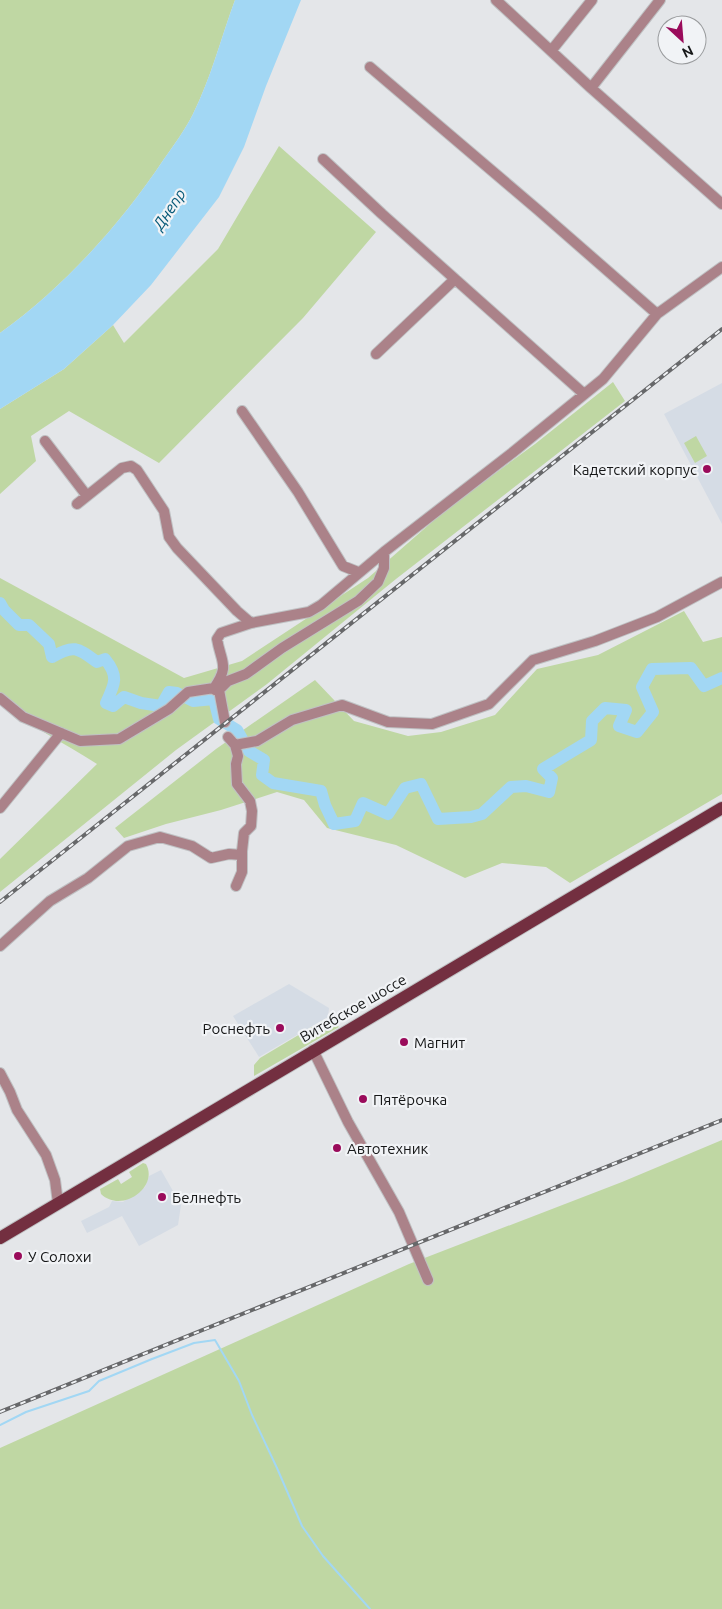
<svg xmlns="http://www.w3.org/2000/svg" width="722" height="1609" font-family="Ubuntu,sans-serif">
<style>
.built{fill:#d5dce5}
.green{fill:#bfd7a3}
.water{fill:#a2d7f4}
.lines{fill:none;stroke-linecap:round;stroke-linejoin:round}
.stream{stroke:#a2d7f4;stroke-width:2}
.river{stroke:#a2d7f4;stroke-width:12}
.minor-casing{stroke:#bfc1c3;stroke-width:12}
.major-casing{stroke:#bfc1c3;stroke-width:14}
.minor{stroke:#ab8289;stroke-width:10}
.major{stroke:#732f40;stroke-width:12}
.rail-casing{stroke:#67686a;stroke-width:4}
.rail{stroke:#f1f3f6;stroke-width:2;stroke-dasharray:5.5;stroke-linecap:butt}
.poi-dot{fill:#9a0b5b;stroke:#f1f3f6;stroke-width:2}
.labels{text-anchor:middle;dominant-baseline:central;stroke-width:4.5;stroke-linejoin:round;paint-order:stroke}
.poi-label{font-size:15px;fill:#161718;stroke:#f1f3f6;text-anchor:start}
.street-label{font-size:15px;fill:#161718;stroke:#f1f3f6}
.water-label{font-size:16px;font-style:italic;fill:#075a79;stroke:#f1f3f6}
</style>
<rect width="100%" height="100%" fill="#e4e6e9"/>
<!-- built -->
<path class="built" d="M722,383V524L664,414Z
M289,984L329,1008L328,1017L259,1057L233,1016Z
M161,1170L181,1205L178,1225L139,1246L122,1216L87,1233L81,1221L109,1207L112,1201L123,1202L145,1187L149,1176Z"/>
<!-- green -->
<path class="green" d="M0,0H235C221,38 211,78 193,114C185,130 174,145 164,159C120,225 64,287 0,333Z
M279,146L376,232L303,318L159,463L69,411L31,436L36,461L0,494V409L64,369L113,325L124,343L218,249Z
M613,382L625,401L396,579L267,684L176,750L0,892V859L97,764C64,743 30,726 0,702V578L184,678L242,661L368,578L448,508L535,444Z
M696,436L707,456L695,463L684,443Z
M684,611L703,642L722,637V794L570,883L546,867L502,863L465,878L396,845L327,828L304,800L277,792L221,810L166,824L124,838L115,828L216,749L315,680L354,721L408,736L441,732L495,715L537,669L598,655Z
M332,1020L339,1027L254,1076V1065L260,1058L322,1021Z
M722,1140V1609H0V1448L409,1264L622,1182Z
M143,1163L146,1164C159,1187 122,1214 101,1194L100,1189L102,1188L118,1179L121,1184L132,1177L129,1172Z"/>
<!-- water -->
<path class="water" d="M235,0H301L266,86L244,147L219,197L151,285L113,325L64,369L0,409V333C64,287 120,225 164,159C174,145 185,130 193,114C211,78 221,38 235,0Z"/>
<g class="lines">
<!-- stream -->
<path class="stream" d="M0,1425L26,1412L89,1391L99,1381L152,1359L194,1343L215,1340L239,1381L252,1415L277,1468L302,1526L323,1556L370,1609"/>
<!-- river -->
<path class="river" d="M0,603L4,610L19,625H29L49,644L52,657C74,644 78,648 97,662L105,659C119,676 115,684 106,703L113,706L124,697L141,703L161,706L169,692L177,693L193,701L214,699L219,719L237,730L249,751L264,760L262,775L273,783L321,791L325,805L334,824L355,821L363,803L388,814L405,788L421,784L438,819L471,817L482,814L511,787L526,786L549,792L552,778L543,769L591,740L592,721L605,708L626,710L619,726L637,732L653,712L642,687L652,669L691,668L704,686L722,678"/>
<!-- minor casing -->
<g class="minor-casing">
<path id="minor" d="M496,0L591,88
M660,0L591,88L722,204
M551,51L592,0
M370,67L538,210L657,314
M323,159L382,214L584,394
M376,354L455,279
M242,411L298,492L343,566L358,572
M45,441L87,496
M77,504L122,468L131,466L137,470L164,511L169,537L177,548L237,611L251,623L309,612L321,605L384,552L512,453L603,379L657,314L722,267
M215,690L214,688C230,665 221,663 217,639L221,633L251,623
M0,698L23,717L80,741L119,739L169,709L188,692L214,688
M225,722L219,690L228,681L246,674L282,648L358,601L378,582L384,568V552
M228,737L235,745L238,756L236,764L237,784L250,801L252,811L251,826L244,833L242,851V872L236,886
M235,745L257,741L292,720L342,705L388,722L432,724L489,704L533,660L595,641L657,617L722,582
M0,808L61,733
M0,946L50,901L88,878L128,846L160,837L192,846L211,858L229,854L242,855
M313,1050L348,1122L399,1212L428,1280
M0,1073L10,1092L17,1110L46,1155L55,1180L58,1203"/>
</g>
<!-- major casing -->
<g class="major-casing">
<path id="major" d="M0,1238L722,808"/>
</g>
<!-- minor -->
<use href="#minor" class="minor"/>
<!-- major -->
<use href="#major" class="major"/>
<!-- rail casing -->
<g class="rail-casing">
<path id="rail" d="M0,902L722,329
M0,1412L722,1120"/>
</g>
<!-- rail -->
<use href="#rail" class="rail"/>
</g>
<!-- markers -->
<g class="poi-dot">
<circle cx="707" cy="469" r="5"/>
<circle cx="280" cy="1028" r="5"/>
<circle cx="404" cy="1042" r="5"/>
<circle cx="363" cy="1099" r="5"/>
<circle cx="337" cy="1148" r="5"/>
<circle cx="162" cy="1197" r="5"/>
<circle cx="18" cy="1256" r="5"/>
</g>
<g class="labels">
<!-- poi labels -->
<g class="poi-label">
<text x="697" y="469" text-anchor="end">Кадетский корпус</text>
<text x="270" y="1028" text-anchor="end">Роснефть</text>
<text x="414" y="1042">Магнит</text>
<text x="373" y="1099">Пятёрочка</text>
<text x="347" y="1148">Автотехник</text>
<text x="172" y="1197">Белнефть</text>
<text x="28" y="1256">У Солохи</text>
</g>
<!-- street labels -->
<g class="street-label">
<text transform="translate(353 1008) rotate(-30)">Витебское шоссе</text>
</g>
<!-- water labels -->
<g class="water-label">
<text transform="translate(169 209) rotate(-56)">Днепр</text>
</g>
</g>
<!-- north arrow -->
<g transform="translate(682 40) rotate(154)"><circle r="24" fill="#f1f3f6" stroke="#999b9d"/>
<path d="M0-4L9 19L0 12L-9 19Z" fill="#9a0b5b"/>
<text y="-8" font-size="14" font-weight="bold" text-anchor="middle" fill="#161718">N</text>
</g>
</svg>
